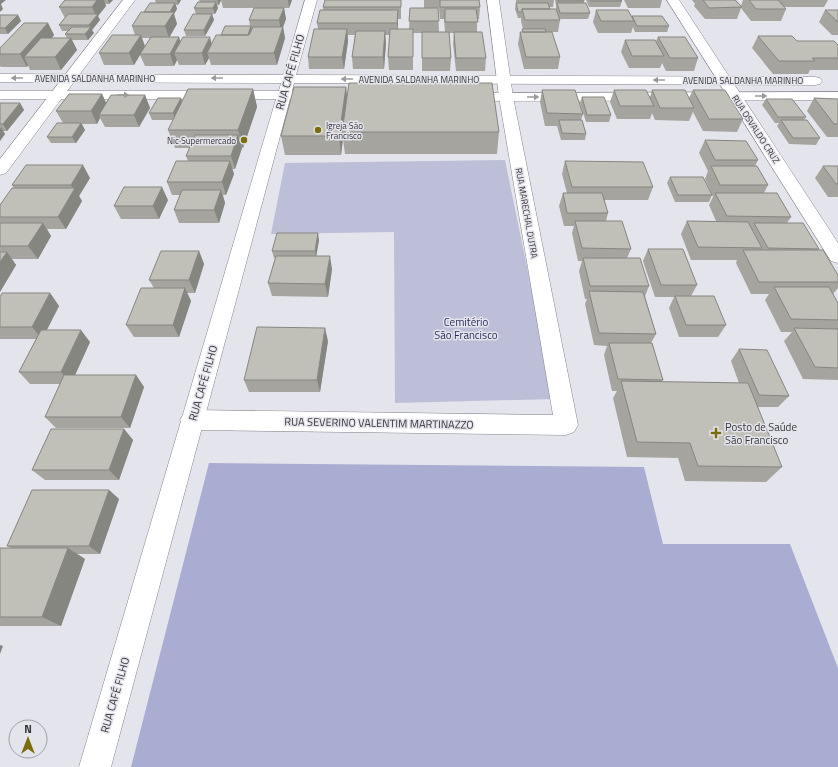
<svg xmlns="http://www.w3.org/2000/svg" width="838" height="767" font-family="'Titillium Web',sans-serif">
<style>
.green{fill:#bcbfd7}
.forest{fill:#aaadd2}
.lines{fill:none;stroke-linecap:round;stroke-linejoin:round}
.minor-casing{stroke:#85868c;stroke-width:1}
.tertiary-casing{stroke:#85868c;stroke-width:1}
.minor{fill:#fff;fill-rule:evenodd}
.tertiary{fill:#fff;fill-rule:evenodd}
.wall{fill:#a5a49e;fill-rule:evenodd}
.shaded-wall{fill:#868681}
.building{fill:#c0bfb8;stroke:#868681}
.oneway{fill:#9a9a9c}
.poi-dot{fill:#7b6e0a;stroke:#e4e4ec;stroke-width:1.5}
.labels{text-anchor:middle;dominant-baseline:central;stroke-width:3;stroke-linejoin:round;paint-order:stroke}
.far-street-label{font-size:9px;fill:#363639;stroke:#e4e4ec}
.far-poi-label{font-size:9px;fill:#363639;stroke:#e4e4ec;text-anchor:start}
.street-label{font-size:11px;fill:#363639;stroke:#e4e4ec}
.park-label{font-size:11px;fill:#2b2b5b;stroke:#e4e4ec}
.poi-label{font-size:11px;fill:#363639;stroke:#e4e4ec;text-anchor:start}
</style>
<rect width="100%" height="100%" fill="#e4e4ec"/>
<!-- green -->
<path class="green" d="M505,160L554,399L395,403L394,232L271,234L285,163Z"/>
<!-- forest -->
<path class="forest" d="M209,463L644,467L663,544H790L838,668V767H131Z"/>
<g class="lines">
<!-- minor casing -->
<g class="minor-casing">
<path id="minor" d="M123,0H135L6,173L0,175V159Z
M487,0H499L513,97L578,425L574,432L566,435L192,430L184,427L180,420L184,413L192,410L553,415L499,97Z
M667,0H679L838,243V263L831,261Z"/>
</g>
<!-- tertiary casing -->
<g class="tertiary-casing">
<path id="tertiary" d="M305,0H317L296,75L815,77L820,78L822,81L820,84L815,85L294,83L292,91L326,92L328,95L326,98L321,99H290L111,767H79L276,99H0V91H279L281,83L0,82V74L283,75Z
M838,92V100L463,101L458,100L456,97L458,94L463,93Z"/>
</g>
<!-- minor -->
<use href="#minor" class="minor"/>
<!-- tertiary -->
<use href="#tertiary" class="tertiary"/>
</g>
<!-- wall -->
<path class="wall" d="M65,0H113L109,4H105L106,6L98,16L100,20L92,30L94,33L88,40H72L77,50L61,70H30L28,65L27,67H1L0,66V48L48,23L54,35L52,38H67L65,34L68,31H62L59,25L65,18L59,7Z
M155,0H181L178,5H176L177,9L174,14L177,24L169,37L181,42L211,44L221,35L250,26L249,20L254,8H223L221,0L219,5H217L218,8L215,14H196L194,8L200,2L199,0H292L289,8H284L286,19L283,27L285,38L277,65H211L209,58L205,65H179L177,60L174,66H145L140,55L134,65H104L99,53L135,35L132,26L144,12L156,3ZM142,38H150L145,46Z
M401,0V19H398V29H409L410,8H424V0H479L480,7L479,19H477V32L486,58L485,71H456L453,44L454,33H449L451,58L450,71H422V33H413V70H389L388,57L390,35H385L386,43L384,69H353L352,57L355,35H348V41L344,69H309L308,57L318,29L317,23L323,10V7ZM438,8H439L440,19H444L445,32H439Z
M516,0H554L553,7H549L550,9H556V5L555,0H584V3L590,13L588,19H559L560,20L558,32H546L560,57L558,69H524L518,44L520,32H522L523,29L521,21V18H518L515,9L516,3Z
M586,0H621L622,1L620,7H589Z
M624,0H662L660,8H628Z
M692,0H736L741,6L743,0H828L824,7H784L786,9L781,21H751L741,8L737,19H705L694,6L695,4Z
M596,10L631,16L669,26L667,32H635L633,27L631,33H598L593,22Z
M825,10H838V35H832L819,22Z
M212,14L214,20L205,36H186L184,30Z
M0,15H18L21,21L8,34H0Z
M758,36L797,41L838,45V70H810L808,74H773L752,48Z
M658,37L698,58L694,71H666L662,63L660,68H629L621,52L625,40L656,41Z
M346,87L347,97L499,132L497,154H345L343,139L341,155H285L281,136Z
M253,89L257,107L243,148H242L235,169H232L234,174L226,195H223L225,203L219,223H179L174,210L180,195H172L167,182L188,161L186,156L190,148H175L168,130L173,120H152L149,113L182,101Z
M542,90L583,114L581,120L586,134L585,140H561L557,126H545L540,102Z
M614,90L650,97L652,90L689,98L693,90L743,119L737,132L703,131L693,112L689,121L655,120L652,113L650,119H617L610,102Z
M102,94L106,103L145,95L150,108L139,127H105L100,118L97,124H82L85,130L76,143H51L47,137L63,123L56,111Z
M582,97L611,115L609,122H586L580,103Z
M814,98L838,99V137H827L807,111Z
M766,99L806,117L804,120L820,138L816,145L789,144L777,126L779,123H775L762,105Z
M0,103H20L24,110L7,131H3L5,134L0,141Z
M705,140L758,160L755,166L768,185L764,193L791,217L787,223L819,249L817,250L838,275V288L833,294L838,303V380L803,379L784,341L792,332H781L765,300L769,294H751L736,263L737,260H691L681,234L687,221H716L709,205L713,197L705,179L708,171L699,153Z
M565,161L653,187L648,200H604L608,213L606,221L631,249L627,258L649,286L645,296L656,334L651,343L663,380L661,382L739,383L731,361L739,349L789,396L778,407H757L782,467L766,482L685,481L678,458L627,457L613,398L617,391H612L604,355L607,346L594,345L585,304L587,299H585L579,271L582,261H578L572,233L574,226H564L559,206L563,193H567L562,174Z
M823,166H838V197H828L815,178Z
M670,177L712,195L709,202H675L667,183Z
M90,178L79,196L82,201L66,229H47L51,236L38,259H12L16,265L0,292V205L14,188L12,185Z
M168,200L159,219H121L114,206Z
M319,240L316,256L332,269L328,297L272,296L268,283L275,258H274L272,251Z
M648,249L697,285L691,296L726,325L718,337H679L669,308L674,297H655L643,261Z
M199,251L204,264L195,293H187L191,301L179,337H134L126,325L154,288L149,280Z
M50,293L59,306L47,330L90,342L75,375H136L144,387L130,428H56L45,417L60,384H30L19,372L36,339H0V297Z
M328,341L320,392H249L244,380Z
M124,429L133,440L119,480H45L32,470Z
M109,490L119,499L100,554H77L85,559L61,626H0V548H11L7,546Z"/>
<!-- shaded-wall -->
<path class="shaded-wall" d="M0,0H6L1,4L3,9L0,12Z
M97,0H104L106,6L98,16L100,20L92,30L94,33L88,40L85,34L90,28L89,25L96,16L92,7Z
M108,0H113L109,4Z
M177,0H181L178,5Z
M217,0H221L219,5Z
M288,0H292L289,8Z
M216,2L218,8L215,14L213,8Z
M175,3L177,9L174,14L177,24L169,38L165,26L169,13Z
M284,8L286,19L283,27L285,38L277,65L274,53L281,32L279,20Z
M398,10V22L397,35V23Z
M212,14L214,20L205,36L204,30Z
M18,15L21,21L8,34L5,28Z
M48,23L54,35L35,57H24L28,65L27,67L20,54Z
M251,26L252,32L249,42L247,35Z
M347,29L348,41L344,69L342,57Z
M385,31L386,43L384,69L383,57Z
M141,35L145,47L140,54V55L134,65L129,53Z
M179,37L183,49L174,53L177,60L174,66L170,54Z
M210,37L213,49L207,53L209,58L205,65L202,53Z
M71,38L77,50L61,70L55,57Z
M346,87L348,105L342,132L343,139L341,155L339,136Z
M253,89L257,107L243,148L238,130Z
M102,94L108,107L99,115L100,118L97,124L91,111Z
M145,95L150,108L139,127L134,115Z
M181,98L183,104L176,120L173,113Z
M20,103L24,110L7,131L3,124Z
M81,123L85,130L76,143L72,137Z
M1,127L5,134L0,141V129Z
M238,135L242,148L235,169L231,156Z
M230,161L234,174L226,195L222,182Z
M83,165L90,178L79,196L82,201L66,229L58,217L74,190L71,185Z
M162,187L168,200L159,219L153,206Z
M221,190L225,203L219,223L214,210Z
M43,223L51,236L38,259L28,246Z
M318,233L319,240L316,258L315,251Z
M199,251L204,264L195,293L189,280Z
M7,252L16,265L0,292V262Z
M330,256L332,269L328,297L325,284Z
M185,288L191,301L179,337L173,325Z
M50,293L59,306L42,339L32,327Z
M325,328L328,341L320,392L317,380Z
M81,330L90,342L71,384L61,372Z
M136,375L144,387L130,428L121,417Z
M124,429L133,440L119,480L109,470Z
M109,490L119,499L100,554L89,546Z
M68,548L85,559L61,626L42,617Z
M0,645L3,646L0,654Z"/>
<!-- building -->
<path class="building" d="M65,0H97L92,7H59Z
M325,0H401V7H323Z
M440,0H479L480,7H440Z
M558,0H584V1H558Z
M590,0H621L622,1H591Z
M703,0H735L742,7L709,8Z
M749,0H778L786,9H756Z
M198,2H216L213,8H194Z
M150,3H175L170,12H144Z
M516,3H548L550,9H522V12H518Z
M557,3H586L590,13H560Z
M254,8H284L279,20H249Z
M410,8H438L439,21H409Z
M445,9H476L478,22H445Z
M522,9H556L560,20H525Z
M320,10H398L397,23H317Z
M596,10H628L634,21H601Z
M825,10H838V22Z
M141,12H174L165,26H132Z
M68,14H98L89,25H59Z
M193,14H212L204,30H184Z
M0,15H18L5,28H0Z
M632,16H662L669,26H637Z
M24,23H48L20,54H0V48Z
M225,26H251L248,35H221Z
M72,27H91L85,34H65Z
M253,27H283L274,53H207L216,35H249Z
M314,29H347L342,57H308Z
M390,29H413V57H388Z
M522,29H545L546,32H523Z
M356,31H385L383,57H352Z
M422,32H449L451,58H422Z
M454,32H482L486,58H456Z
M520,32H552L560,57H526Z
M112,35H141L129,53H99Z
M758,36H792L797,41H834L838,45V58H812L815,61H779Z
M151,37H179L170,54H140Z
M183,37H210L202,53H174Z
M658,37H685L698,58H670Z
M41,38H71L55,57H24Z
M625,40H655L664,56H632Z
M349,83H492L499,132H342Z
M294,87H346L339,136H281Z
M188,89H253L238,130H168Z
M542,90H575L583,114L547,113Z
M614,90H646L654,106H620Z
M652,90H685L694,108H660Z
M693,90H725L743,119H709Z
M69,94H102L91,111H56Z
M111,95H145L134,115H99Z
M582,97H604L611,115H587Z
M158,98H181L173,113H149Z
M814,98L838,99V124H834Z
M766,99H792L806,117H778Z
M0,103H20L3,124H0Z
M559,120H582L586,134L562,133Z
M781,120H807L820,138H793Z
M57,123H81L72,137H47Z
M195,135H238L231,156H186Z
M705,140L746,141L758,160H715Z
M176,161H230L222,182H167Z
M565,161L643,162L653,187H572Z
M26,165H83L71,185H12Z
M711,166H757L768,185H720Z
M823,166H838V184H836Z
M670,177H703L712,195H678Z
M124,187H162L153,206H114Z
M12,188H75L58,217H0V205Z
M182,190H221L214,210H174Z
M563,193H602L608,213H567Z
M715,193H777L791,217L727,216Z
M575,221H622L631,249L582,248Z
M687,221L748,222L762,248L698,247Z
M0,223H43L28,246H0Z
M754,223H803L819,249L768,248Z
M277,233H318L315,251H272Z
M648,249H683L697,285H661Z
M743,250H823L838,275V282H759Z
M161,251H199L189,280H149Z
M0,252H7L0,262Z
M276,256H330L325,284L268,283Z
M583,258H640L649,286H590Z
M774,287H829L838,303V320L791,319Z
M141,288H185L173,325H126Z
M589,291L643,292L656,334L599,333Z
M2,293H50L32,327H0V297Z
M675,296H714L726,325H686Z
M257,327L325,328L317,380H244Z
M794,328L838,329V368L815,367Z
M41,330H81L61,372H19Z
M609,343H652L663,380L618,379Z
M739,349L767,350L789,396L759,395Z
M64,375H136L121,417H45Z
M621,381L748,383L782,467L698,466L690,443L637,442Z
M51,429H124L109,470H32Z
M32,490H109L89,546H7Z
M0,548H68L42,617H0Z"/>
<!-- one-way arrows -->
<defs><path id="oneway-solid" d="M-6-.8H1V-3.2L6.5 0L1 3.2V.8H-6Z"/></defs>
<g class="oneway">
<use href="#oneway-solid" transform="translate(17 78) rotate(-180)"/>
<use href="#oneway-solid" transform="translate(217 78) rotate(-180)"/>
<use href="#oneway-solid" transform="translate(347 79) rotate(-180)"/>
<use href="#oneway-solid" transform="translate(659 80) rotate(-180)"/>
<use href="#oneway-solid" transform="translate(123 95)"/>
<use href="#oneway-solid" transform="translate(761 96)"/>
<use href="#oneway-solid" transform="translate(533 97)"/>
</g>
<!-- markers -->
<g class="poi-dot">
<circle cx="318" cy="130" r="4"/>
<circle cx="244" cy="140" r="4"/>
<path d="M714 427h4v4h4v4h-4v4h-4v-4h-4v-4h4z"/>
</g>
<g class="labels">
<!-- far-street labels -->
<g class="far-street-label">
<text x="95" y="78">AVENIDA SALDANHA MARINHO</text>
<text x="419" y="79">AVENIDA SALDANHA MARINHO</text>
<text x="743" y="80">AVENIDA SALDANHA MARINHO</text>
<text transform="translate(756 129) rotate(57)">RUA OSVALDO CRUZ</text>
<text transform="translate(527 213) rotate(80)">RUA MARECHAL DUTRA</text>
</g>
<!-- far-poi labels -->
<g class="far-poi-label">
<text x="326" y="125">Igreja São<tspan x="326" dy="10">Francisco</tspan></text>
<text x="236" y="140" text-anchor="end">Nic Supermercado</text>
</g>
<!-- street labels -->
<g class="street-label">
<text transform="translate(290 72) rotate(-74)">RUA CAFÉ FILHO</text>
<text transform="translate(203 383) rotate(-74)">RUA CAFÉ FILHO</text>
<text transform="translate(379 423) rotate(1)">RUA SEVERINO VALENTIM MARTINAZZO</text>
<text transform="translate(115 695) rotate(-74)">RUA CAFÉ FILHO</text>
</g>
<!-- park labels -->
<g class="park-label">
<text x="466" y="322">Cemitério<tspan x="466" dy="13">São Francisco</tspan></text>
</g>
<!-- poi labels -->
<g class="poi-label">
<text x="725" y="427">Posto de Saúde<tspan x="725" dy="13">São Francisco</tspan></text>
</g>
</g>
<!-- north arrow -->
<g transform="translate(28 739)"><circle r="19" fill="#e4e4ec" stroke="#9e9ea4"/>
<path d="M0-3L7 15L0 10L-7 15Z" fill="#7b6e0a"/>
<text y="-6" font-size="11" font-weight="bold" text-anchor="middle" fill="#363639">N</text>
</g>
</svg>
